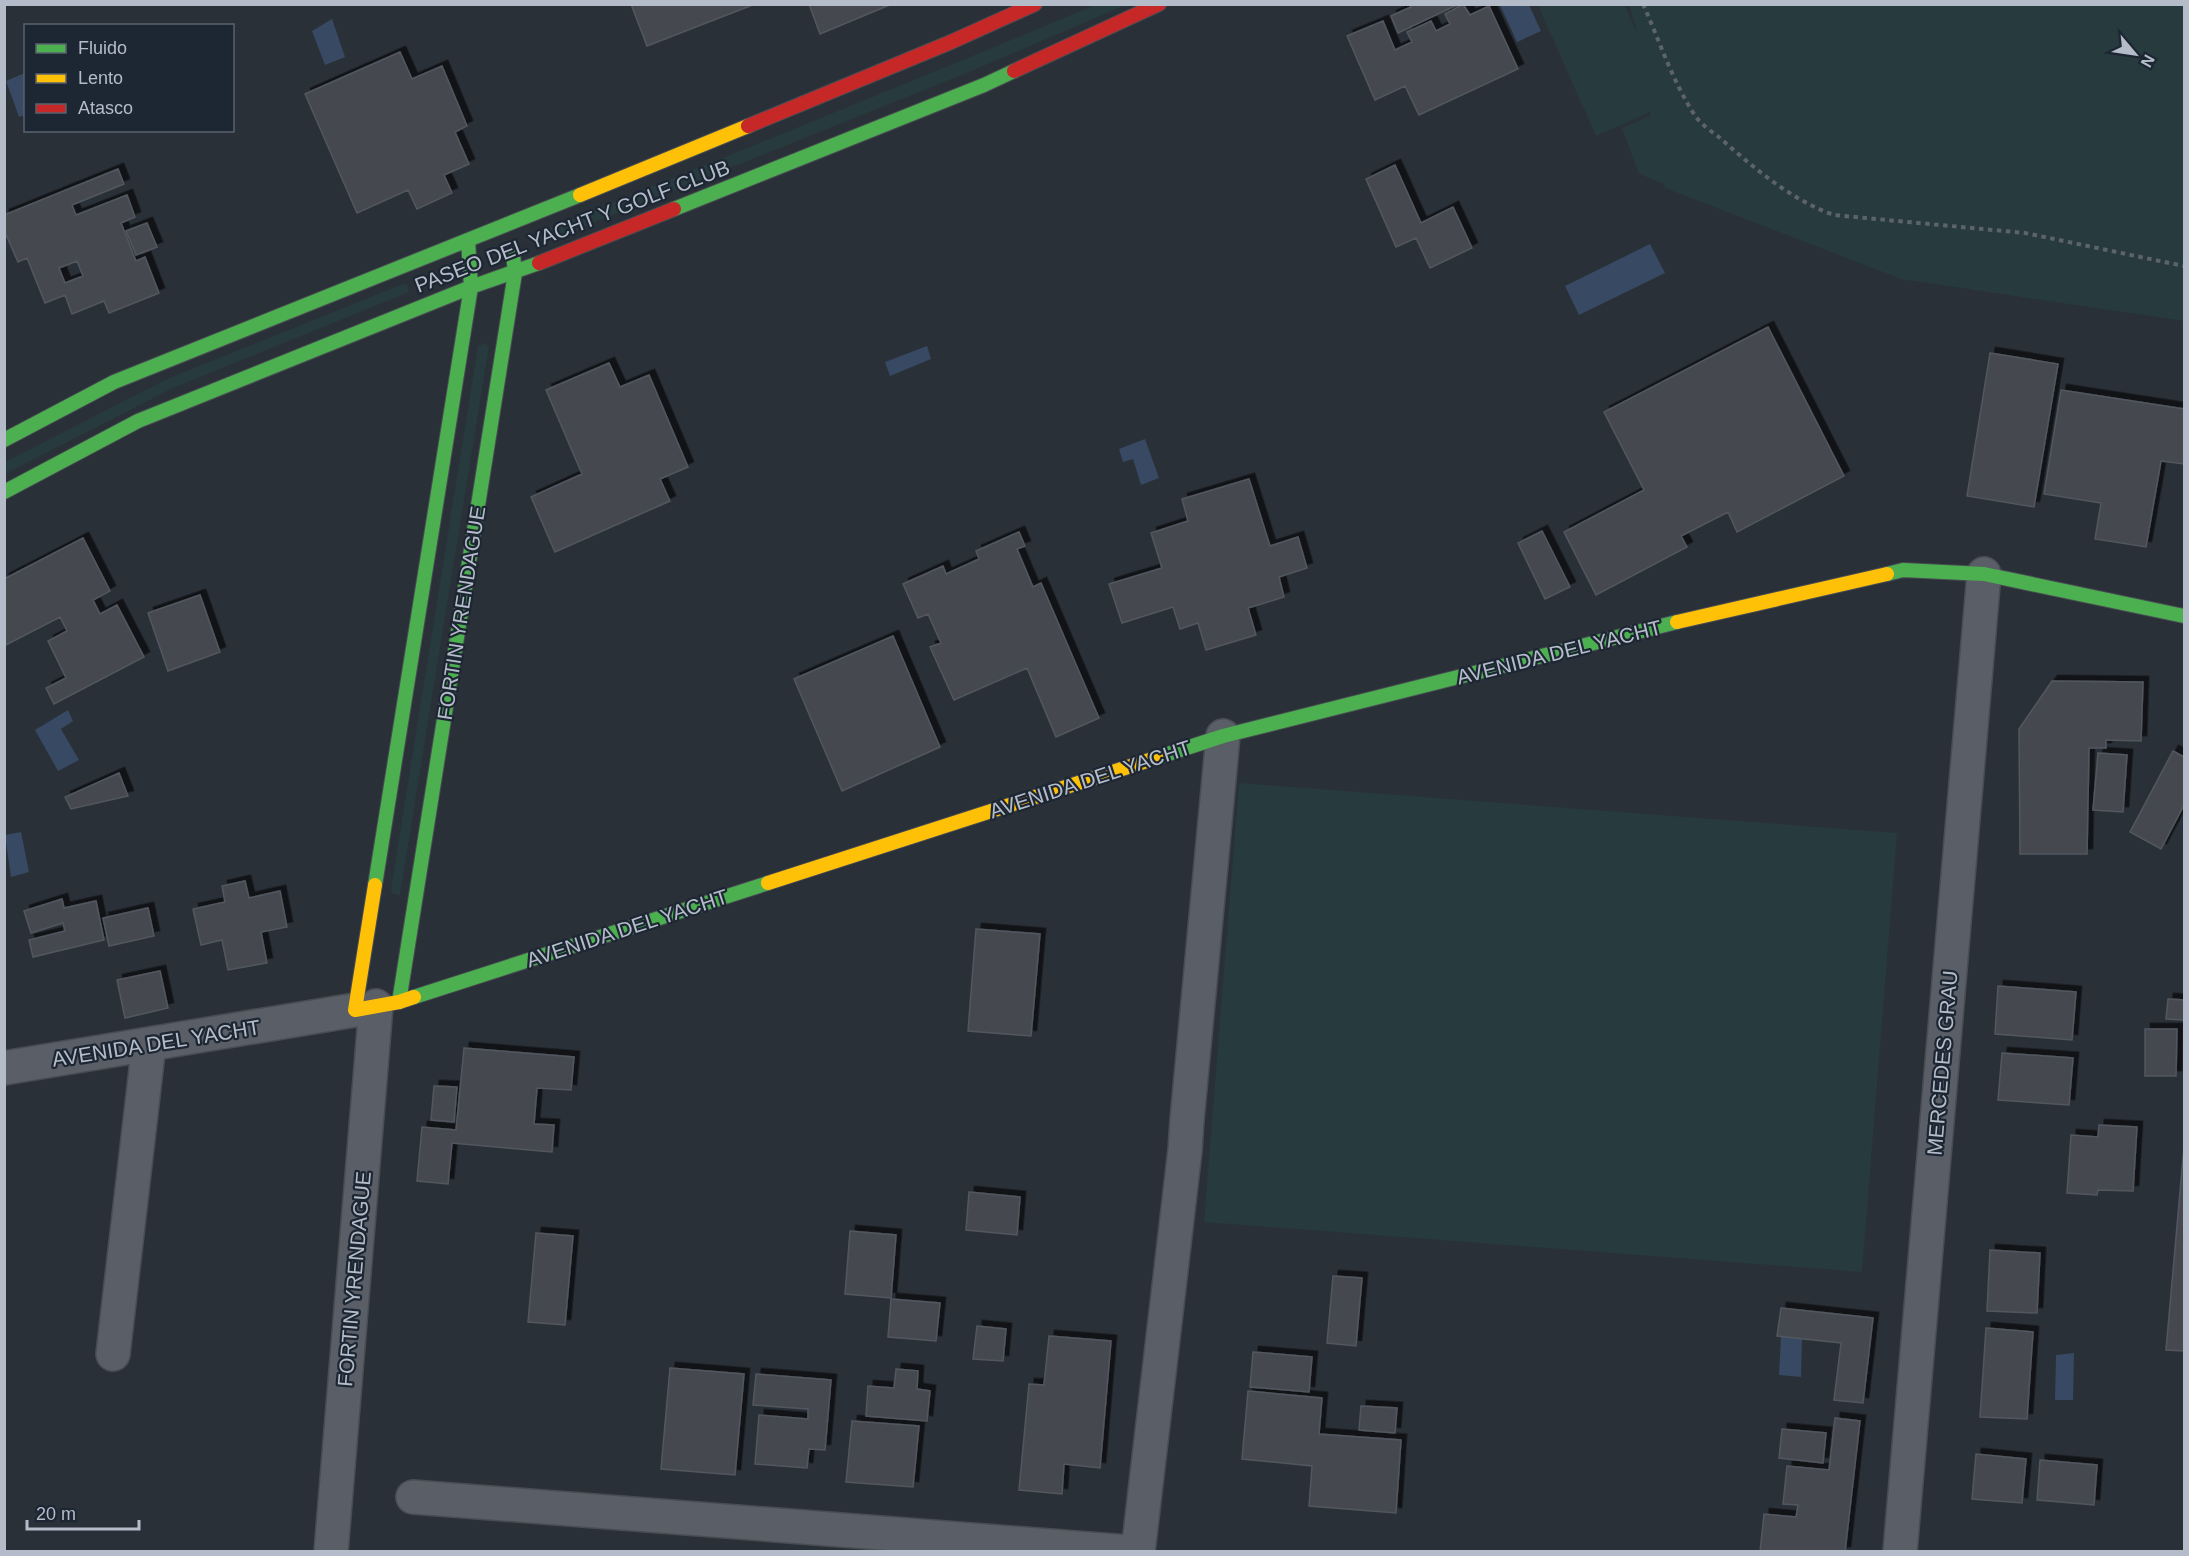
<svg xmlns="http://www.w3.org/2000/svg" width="2189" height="1556" font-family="Arial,sans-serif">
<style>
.green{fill:#273a3e}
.water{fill:#384963}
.building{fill:#444950;stroke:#52575f;stroke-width:1.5;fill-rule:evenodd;filter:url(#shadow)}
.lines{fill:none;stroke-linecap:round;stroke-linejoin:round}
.street-casing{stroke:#484c53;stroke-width:36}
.fast-casing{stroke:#484c53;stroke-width:16}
.slow-casing{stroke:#484c53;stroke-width:16}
.jam-casing{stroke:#484c53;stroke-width:16}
.path{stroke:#5d636a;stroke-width:4;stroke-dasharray:4.5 4.5;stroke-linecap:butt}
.street{stroke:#5a5e66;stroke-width:33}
.fast{stroke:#4caf50;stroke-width:14}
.slow{stroke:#ffc107;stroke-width:14}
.jam{stroke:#c62828;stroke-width:14}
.labels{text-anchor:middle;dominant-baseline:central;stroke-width:4.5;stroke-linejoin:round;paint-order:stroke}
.street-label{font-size:21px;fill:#b4bcc9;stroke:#1d2633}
</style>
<defs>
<filter id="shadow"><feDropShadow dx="5.5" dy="-5.5" stdDeviation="0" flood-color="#0009"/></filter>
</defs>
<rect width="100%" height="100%" fill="#2a3038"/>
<!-- green -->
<path class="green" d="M1095,5H1126L969,72L545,242L539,236L541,232L963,60Z
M1538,5H1624L1638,34L1629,5H2184V321L1901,279L1665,188L1664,184L1639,174L1622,128L1650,116V112L1596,136Z
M403,284H407L409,289L407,293L173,388L5,474V462L167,379Z
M484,343L489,346L400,894L398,895L392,893L391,889L478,346Z
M1239,783L1897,833L1862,1272L1204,1222Z"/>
<!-- water -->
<path class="water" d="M1500,5H1529L1541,31L1517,42Z
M332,19L345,57L325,65L312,31Z
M25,73V115L19,117L6,81Z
M1650,244L1665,273L1579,315L1565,286Z
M927,346L931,359L890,376L885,362Z
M1145,439L1159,478L1141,485L1133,459L1123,462L1119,449Z
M68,710L73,721L61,729L79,760L58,771L35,730Z
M21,832L29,872L11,877L5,835Z
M1781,1337H1802L1801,1377L1779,1375Z
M2074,1353L2073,1400H2055L2056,1355Z"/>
<!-- building -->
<path class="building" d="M631,4H755L647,46Z
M809,4H892L820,34Z
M1410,4H1459L1398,33L1391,16L1411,7Z
M1463,4L1470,15L1489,6L1518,69L1419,115L1405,86L1375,100L1347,36L1383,21L1395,50L1412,42L1407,32L1431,21L1436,31L1450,24L1445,14Z
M400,52L412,79L442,66L467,126L455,132L469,164L444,175L452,193L417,209L408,190L357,213L305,94Z
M1395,165L1421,223L1453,207L1472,248L1430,268L1416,238L1396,247L1366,179Z
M118,169L124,184L72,205L76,215L127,195L135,217L121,223L136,261L145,257L159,293L109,313L104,301L72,314L65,295L45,303L27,258L18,262L4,230V215ZM77,261L83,276L65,283L59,268Z
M147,223L157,247L136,255L126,231Z
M1768,327L1844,476L1737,532L1728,512L1681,536L1687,547L1596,595L1564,532L1644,490L1604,412Z
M1990,353L2058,364L2034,507L1967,496Z
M609,363L620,387L649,375L688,467L660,479L670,501L555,552L531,497L582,474L546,390Z
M2061,390L2184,409V464L2161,461L2146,547L2095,539L2101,503L2044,494Z
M1249,479L1270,546L1298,537L1307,568L1279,577L1284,597L1248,608L1256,635L1206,650L1198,623L1180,629L1173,607L1122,623L1109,584L1162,568L1151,533L1188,521L1182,499Z
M1542,531L1570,587L1545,599L1518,543Z
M1019,532L1025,546L1017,549L1033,587L1041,583L1099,718L1056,737L1027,668L954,700L930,647L941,643L928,614L918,618L903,584L943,566L946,574L979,559L976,551Z
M83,538L110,591L93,600L100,614L117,605L144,657L54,704L46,688L66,678L48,641L67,631L60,617L4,646V579Z
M200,595L220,652L168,671L148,613Z
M893,636L940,747L842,791L794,679Z
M2052,681L2143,682L2141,741L2106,740V748H2089L2087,854H2020L2019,729Z
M2173,751L2184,757V805L2161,849L2130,832Z
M2098,753L2127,755L2123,812L2093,810Z
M119,773L128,796L71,809L65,797Z
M245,881L249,898L280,891L287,927L261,932L267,963L228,970L222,940L201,945L193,909L225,902L222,886Z
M62,899L64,908L96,901L104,940L33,957L29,940L65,931L63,923L31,933L24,911Z
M148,908L154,936L109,946L103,918Z
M976,929L1040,934L1031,1036L968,1031Z
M160,971L168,1008L125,1018L117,980Z
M1998,986L2076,992L2072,1040L1995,1034Z
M2168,999L2184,1000V1020L2166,1019Z
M2145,1029H2177L2176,1076H2145Z
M464,1048L574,1057L571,1090L537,1088L534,1124L554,1125L552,1152L452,1143L448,1184L417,1181L422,1127L456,1130Z
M2002,1053L2073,1058L2069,1105L1998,1100Z
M434,1086L457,1087L454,1122L431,1120Z
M2099,1125L2137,1127L2133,1191L2098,1190L2097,1195L2067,1193L2071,1135L2098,1137Z
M2184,1147V1351L2166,1350Z
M969,1192L1020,1197L1017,1235L966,1230Z
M850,1231L896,1235L891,1298L845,1294Z
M536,1233L573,1236L565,1325L528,1322Z
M1990,1250L2040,1253L2037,1313L1987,1311Z
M1333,1276L1362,1278L1356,1346L1327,1343Z
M891,1299L940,1303L936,1341L888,1337Z
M1781,1308L1873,1318L1863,1403L1834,1400L1841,1343L1777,1336Z
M977,1326L1006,1329L1003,1361L973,1359Z
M1986,1328L2033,1332L2027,1419L1980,1417Z
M1049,1336L1111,1341L1100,1468L1064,1464L1062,1494L1019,1490L1029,1384L1044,1385Z
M1253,1352L1312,1357L1309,1392L1250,1387Z
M670,1368L744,1374L735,1475L661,1469Z
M896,1369L918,1371L917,1389L930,1391L927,1421L866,1416L868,1386L894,1388Z
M756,1374L831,1380L825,1450L809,1449L807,1468L755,1464L759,1415L808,1419V1409L753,1405Z
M1248,1391L1322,1398L1319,1434L1401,1440L1396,1513L1309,1506L1312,1466L1242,1459Z
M1361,1406L1397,1408L1395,1433L1359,1430Z
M1835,1418L1860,1421L1845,1552H1760L1764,1514L1796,1517L1798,1505L1783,1504L1787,1466L1829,1470Z
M852,1421L919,1426L913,1487L846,1482Z
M1782,1429L1826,1433L1823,1463L1779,1458Z
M1976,1454L2026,1459L2022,1503L1972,1499Z
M2040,1460L2097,1465L2094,1505L2037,1500Z"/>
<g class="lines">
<!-- street casing -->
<g class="street-casing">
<path id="street" d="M4,1068L355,1010
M113,1354L149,1044
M413,1497L1128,1552
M331,1552L376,1006
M1138,1552L1185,1150L1187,1120L1223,736
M1900,1552L1984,574"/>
</g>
<!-- fast casing -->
<g class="fast-casing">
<path id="fast" d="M674,209L984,85L1014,71
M4,440L114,382L580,195
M4,492L138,421L471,287L539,263
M1887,574L1903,570L1984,574L2184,616
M1162,756L1223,736L1677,622
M375,885L471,287L468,240
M414,997L768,883
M399,1002L515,273L513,254"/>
</g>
<!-- slow casing -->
<g class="slow-casing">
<path id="slow" d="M580,195L748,126
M1677,622L1887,574
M768,883L1162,756
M375,885L355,1010L399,1002L414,997"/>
</g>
<!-- jam casing -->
<g class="jam-casing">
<path id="jam" d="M1014,71L1159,4
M748,126L951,42L1035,4
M539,263L674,209"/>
</g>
<!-- path -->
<path class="path" d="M1643,4C1660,42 1673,83 1696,117C1702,125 1712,132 1720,138C1754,168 1791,200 1834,215L2025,233L2184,266"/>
<!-- street -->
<use href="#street" class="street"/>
<!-- fast -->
<use href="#fast" class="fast"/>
<!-- slow -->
<use href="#slow" class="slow"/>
<!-- jam -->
<use href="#jam" class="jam"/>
</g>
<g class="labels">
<!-- street labels -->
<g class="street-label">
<text transform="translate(572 226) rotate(-21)">PASEO DEL YACHT Y GOLF CLUB</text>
<text transform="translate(461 613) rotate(-81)">FORTIN YRENDAGUE</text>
<text transform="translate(1559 652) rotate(-14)">AVENIDA DEL YACHT</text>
<text transform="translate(1090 779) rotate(-18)">AVENIDA DEL YACHT</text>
<text transform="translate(627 928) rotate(-18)">AVENIDA DEL YACHT</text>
<text transform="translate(156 1043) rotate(-9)">AVENIDA DEL YACHT</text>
<text transform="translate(1942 1063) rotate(-85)">MERCEDES GRAU</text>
<text transform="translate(354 1279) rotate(-85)">FORTIN YRENDAGUE</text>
</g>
</g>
<!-- border -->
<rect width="2189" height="1556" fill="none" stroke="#b4bcc9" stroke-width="12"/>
<!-- legend -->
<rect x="24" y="24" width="210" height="108" fill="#1d2633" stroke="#59626f" stroke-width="1.5"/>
<rect x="36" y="44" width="30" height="9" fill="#4caf50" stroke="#59626f" stroke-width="1.5"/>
<text x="78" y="54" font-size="18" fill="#b4bcc9">Fluido</text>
<rect x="36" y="74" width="30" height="9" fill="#ffc107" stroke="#59626f" stroke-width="1.5"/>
<text x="78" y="84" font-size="18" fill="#b4bcc9">Lento</text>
<rect x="36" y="104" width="30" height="9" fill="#c62828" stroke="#59626f" stroke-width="1.5"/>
<text x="78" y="114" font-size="18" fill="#b4bcc9">Atasco</text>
<!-- north arrow -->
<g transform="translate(2135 54) rotate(119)" stroke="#1d2633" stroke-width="4.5" paint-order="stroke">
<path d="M0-4.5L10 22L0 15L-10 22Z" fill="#b4bcc9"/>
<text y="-9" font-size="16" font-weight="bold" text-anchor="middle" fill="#b4bcc9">N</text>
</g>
<!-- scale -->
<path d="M27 1520v9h112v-9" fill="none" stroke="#b4bcc9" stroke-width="3"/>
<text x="36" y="1520" font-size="18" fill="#b4bcc9" stroke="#1d2633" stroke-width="4.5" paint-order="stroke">20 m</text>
</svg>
